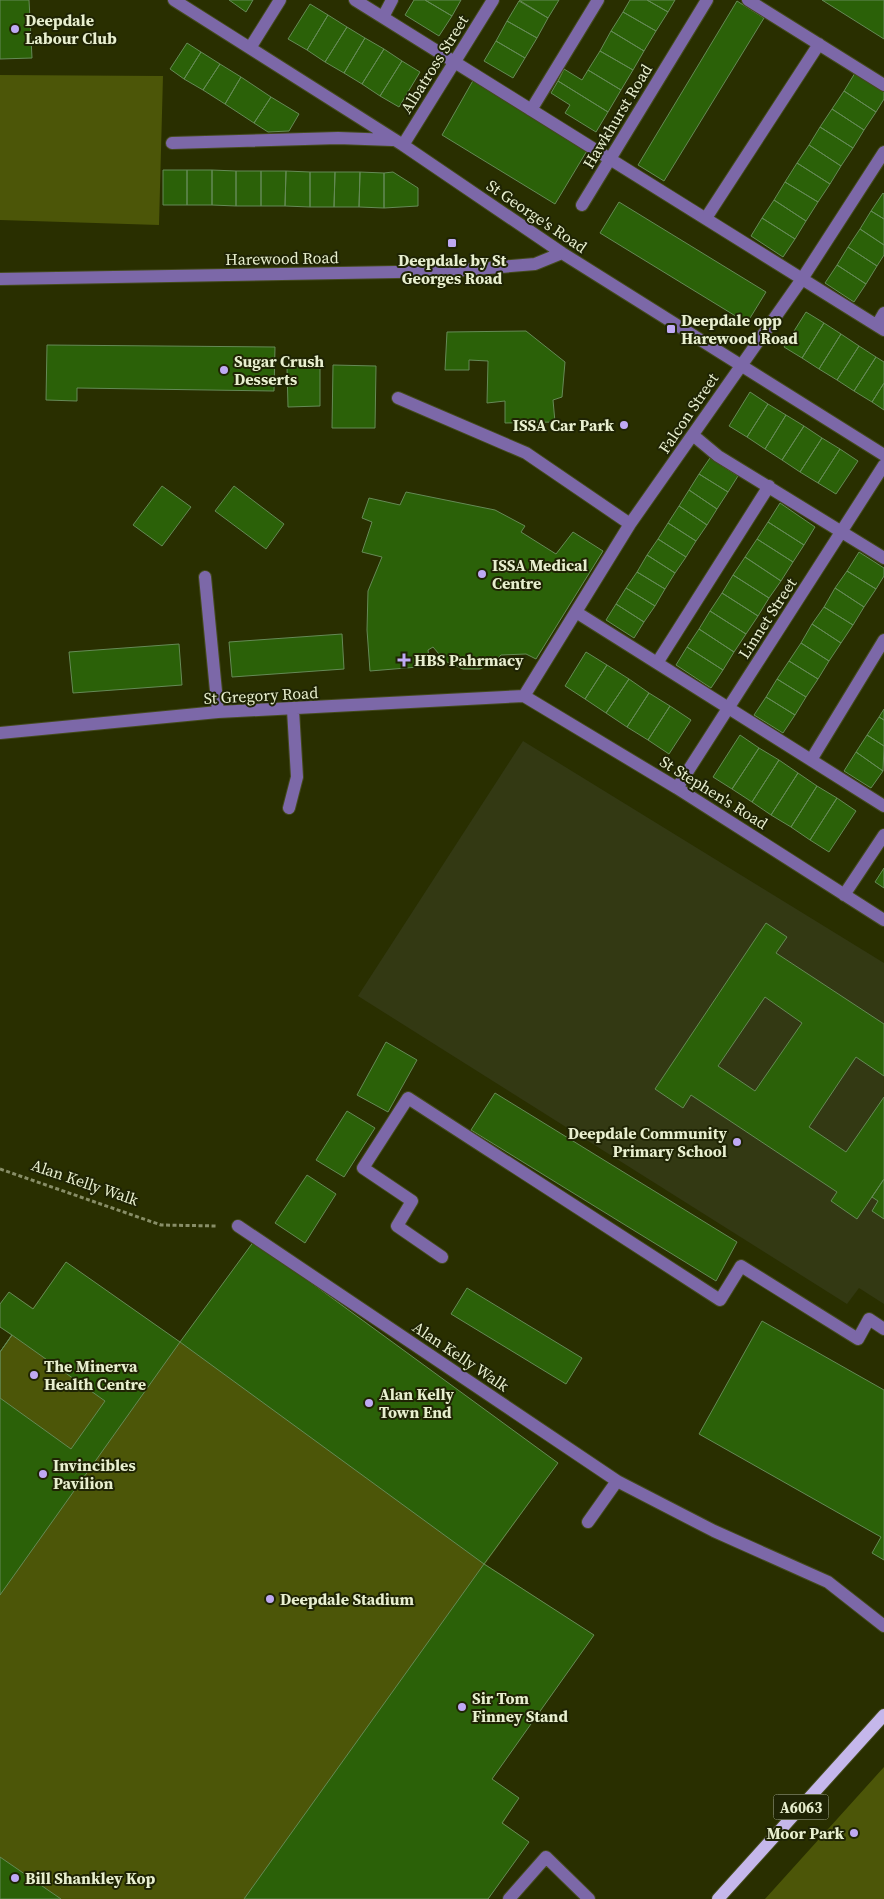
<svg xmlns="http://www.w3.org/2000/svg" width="884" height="1899" font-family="'Source Serif 4',serif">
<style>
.built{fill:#333913}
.green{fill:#4c5608}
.building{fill:#2b6108;stroke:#658a56;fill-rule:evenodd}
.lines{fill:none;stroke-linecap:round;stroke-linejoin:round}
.minor-casing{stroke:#444a1d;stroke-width:14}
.major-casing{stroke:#444a1d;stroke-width:14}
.path{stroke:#888e67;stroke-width:3;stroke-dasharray:4 2.5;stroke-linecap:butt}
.minor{stroke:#7c68a8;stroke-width:12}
.major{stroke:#c5b7eb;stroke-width:12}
.poi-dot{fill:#bfa9f4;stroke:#1f2404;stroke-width:2}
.labels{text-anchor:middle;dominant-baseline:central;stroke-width:4;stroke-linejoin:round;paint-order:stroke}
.shield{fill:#1f2404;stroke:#acb292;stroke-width:1}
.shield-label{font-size:15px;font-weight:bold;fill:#e8efcf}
.poi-label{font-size:16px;font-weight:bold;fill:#e8efcf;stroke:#1f2404;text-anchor:start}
.street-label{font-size:16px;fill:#e8efcf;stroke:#1f2404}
</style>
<rect width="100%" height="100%" fill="#292f00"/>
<!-- built -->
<path class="built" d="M523,741L884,963V1304L859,1288L847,1304L358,996Z"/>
<!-- green -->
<path class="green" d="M0,75L163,76L159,225L0,220Z
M254,1241L558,1463L485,1564L594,1635L492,1779L519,1798L503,1823L529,1842L488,1899H0V1352L11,1335L0,1327V1304L9,1292L33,1308L66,1262L180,1342Z
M884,1767V1899H765Z"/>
<!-- building -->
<path class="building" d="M0,0H29L32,58L0,59Z
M229,0H253L246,12Z
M414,0H425L452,16L439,36L405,15Z
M425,0H461L452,16Z
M519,0H559L548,18Z
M630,0H647L668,12L656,31L623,12Z
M647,0H675L668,12Z
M822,0H884V39Z
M519,1L548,18L537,38L507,21Z
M737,1L764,18L664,181L638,165Z
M310,4L328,15L307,50L288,39Z
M623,12L656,31L644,51L611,31Z
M328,15L347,27L325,62L307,50Z
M507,21L537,38L525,58L496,41Z
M347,27L365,38L344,73L325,62Z
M611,31L644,51L633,70L600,51Z
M365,38L384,49L362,84L344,73Z
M496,41L525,58L513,78L484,61Z
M187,43L201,52L184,79L170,69Z
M384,49L402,61L380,96L362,84Z
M600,51L633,70L621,90L588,70Z
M201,52L220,64L203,90L184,79Z
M402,61L420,72L399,107L380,96Z
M220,64L241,77L225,104L203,90Z
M564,69L582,80L588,70L621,90L608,112L558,81Z
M855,73L884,91V99L876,112L844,91Z
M241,77L271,97L254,123L225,104Z
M475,77L588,149L555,204L442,135Z
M558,81L608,112L596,132L565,113L570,105L551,93Z
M844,91L876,112L864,130L832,109Z
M271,97L299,114L289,131L268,132L254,123Z
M832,109L864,130L853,148L820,127Z
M820,127L853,148L841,166L809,145Z
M809,145L841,166L830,184L797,163Z
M797,163L830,184L818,202L785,182Z
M163,170H187V205H163Z
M187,170H212V205H187Z
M212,170L236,171V206L212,205Z
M236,171H261V206H236Z
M261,171H286L285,206H261Z
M286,171L310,172V207L285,206Z
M310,172H335L334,207H310Z
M335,172H360L359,207H334Z
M360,172L384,173V208L359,207Z
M393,172L418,188V206L384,208V173Z
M785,182L818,202L806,221L774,200Z
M883,193L884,194V219L871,211Z
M774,200L806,221L795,239L762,218Z
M619,202L766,292L747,323L600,233Z
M871,211L884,219V245L860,229Z
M762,218L795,239L783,257L751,236Z
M860,229L884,245V255L877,266L848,247Z
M848,247L877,266L866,284L837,265Z
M837,265L866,284L854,302L825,283Z
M806,312L824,323L802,358L784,347Z
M824,323L841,334L819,369L802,358Z
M526,331L565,362L562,397L553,400L555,422L505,423V401L487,403L488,361L469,360V370H445L447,332Z
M841,334L859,346L837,380L819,369Z
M47,345L275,347L274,391L77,388V401L46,400Z
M859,346L876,357L854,391L837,380Z
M876,357L884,362V383L872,402L854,391Z
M333,365L376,366L375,428H332Z
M287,367H320V406L288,407Z
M884,383V410L872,402Z
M750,392L768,404L747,437L729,426Z
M768,404L786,415L765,449L747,437Z
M786,415L804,426L782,460L765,449Z
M804,426L822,438L800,472L782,460Z
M822,438L840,449L818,483L800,472Z
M840,449L858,461L836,494L818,483Z
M710,458L738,476L728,492L699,474Z
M699,474L728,492L717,509L689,490Z
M162,486L191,507L162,546L133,525Z
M234,486L284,524L266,549L215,511Z
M689,490L717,509L707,525L679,506Z
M406,492L495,510L525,526L521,532L556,554L573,532L603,551L536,659L526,654L501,655L493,663L480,669H463L445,661L433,647L428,650L430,666L370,671L367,630L368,591L382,557L362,552L372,522L362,518L369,498L400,505Z
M780,503L815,527L804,545L768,522Z
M679,506L707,525L696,541L668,523Z
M768,522L804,545L793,562L757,539Z
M668,523L696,541L686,557L658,539Z
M658,539L686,557L675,573L647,555Z
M757,539L793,562L781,581L745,557Z
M859,552L884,568V576L876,589L847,571Z
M647,555L675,573L665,589L637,572Z
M745,557L781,581L769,598L733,575Z
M847,571L876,589L864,607L835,588Z
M637,572L665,589L655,606L626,588Z
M733,575L769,598L758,616L722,593Z
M626,588L655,606L644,622L616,604Z
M835,588L864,607L853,625L824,607Z
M722,593L758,616L746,634L710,611Z
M616,604L644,622L634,638L606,620Z
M824,607L853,625L841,643L812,624Z
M710,611L746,634L734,652L699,629Z
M812,624L841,643L829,661L801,643Z
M699,629L734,652L723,670L687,647Z
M342,634L344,669L232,677L229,642Z
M801,643L829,661L818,679L789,661Z
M179,644L182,685L73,693L69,652Z
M687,647L723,670L711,688L676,665Z
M586,652L607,665L585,699L565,686Z
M789,661L818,679L806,697L777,679Z
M607,665L629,679L606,713L585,699Z
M629,679L649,693L627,727L606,713Z
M777,679L806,697L795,715L766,697Z
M649,693L670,706L648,740L627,727Z
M766,697L795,715L783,733L754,715Z
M670,706L691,720L669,754L648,740Z
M884,709V720L879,717Z
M879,717L884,720V746L867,735Z
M740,735L759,748L732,789L713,777Z
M867,735L884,746L883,771L856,752Z
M759,748L779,760L752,802L732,789Z
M856,752L883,771L871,788L844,771Z
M779,760L798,773L771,815L752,802Z
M798,773L817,786L791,827L771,815Z
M817,786L837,798L810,840L791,827Z
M837,798L856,811L829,852L810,840Z
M884,868V888L875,882Z
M766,923L787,937L776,953L884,1024V1076L856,1057L809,1127L846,1152L884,1097V1179L857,1219L831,1201L837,1192L691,1095L683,1108L655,1089ZM765,997L802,1023L755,1091L718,1066Z
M386,1042L417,1060L388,1112L357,1095Z
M495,1093L737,1242L716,1281L471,1130Z
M347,1111L375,1128L344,1177L316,1160Z
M307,1175L336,1194L305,1243L275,1223Z
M884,1179V1219L872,1211L878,1201L872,1197Z
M254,1241L558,1463L484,1564L180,1342Z
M66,1262L180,1342L0,1595V1352L12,1335L0,1327V1304L9,1292L33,1309Z
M467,1288L582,1358L566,1384L451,1314Z
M762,1321L884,1390V1560L872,1553L881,1537L699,1434Z
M12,1335L105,1401L71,1449L0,1398V1352Z
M484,1564L594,1635L492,1779L519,1798L502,1823L529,1842L488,1899H244Z
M0,1857L61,1899H0Z"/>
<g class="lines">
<!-- minor casing -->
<g class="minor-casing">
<path id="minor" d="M174,0L403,145L562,253L884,455
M355,0L884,330
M748,0L884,85
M383,17L392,0
M250,48L280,0
M531,110L598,0
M172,143L338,138L392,140
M403,145L493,0
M582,205L707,0
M706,218L819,44
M0,279L453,271L535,264L562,253
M877,325L884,313
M398,398L526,453L630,524
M694,436L718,456L884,558
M205,577L218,712
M576,612L884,806
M657,663L769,486
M524,696L630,524L802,279L884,152
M524,696L677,788L884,920
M0,733L218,712L524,696
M811,760L884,640
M677,788L884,465
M289,808L297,777L293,710
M844,895L884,835
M238,1226L617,1481L714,1531L828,1582L884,1626
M442,1257L397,1226L412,1201L363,1168L408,1098L720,1300L741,1266L858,1339L869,1319L884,1329
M588,1522L617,1481
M509,1899L546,1857L589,1899"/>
</g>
<!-- major casing -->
<g class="major-casing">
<path id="major" d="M718,1899L884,1715"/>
</g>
<!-- path -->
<path class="path" d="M0,1169L161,1225L218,1226"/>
<!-- minor -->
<use href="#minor" class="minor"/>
<!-- major -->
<use href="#major" class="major"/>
</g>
<!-- markers -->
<g class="poi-dot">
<circle cx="15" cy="29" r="5"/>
<rect x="447" y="238" width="10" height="10" rx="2.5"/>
<rect x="666" y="324" width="10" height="10" rx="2.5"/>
<circle cx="224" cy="370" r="5"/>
<circle cx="624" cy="425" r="5"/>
<circle cx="482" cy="574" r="5"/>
<path d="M401.5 652.5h5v5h5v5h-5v5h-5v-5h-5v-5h5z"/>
<circle cx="737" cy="1142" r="5"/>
<circle cx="34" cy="1375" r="5"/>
<circle cx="369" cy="1403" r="5"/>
<circle cx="43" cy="1474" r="5"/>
<circle cx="270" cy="1599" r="5"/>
<circle cx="462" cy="1707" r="5"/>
<circle cx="854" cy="1833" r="5"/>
<circle cx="15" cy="1878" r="5"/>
</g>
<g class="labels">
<!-- shield labels -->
<rect class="shield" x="773.5" y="1794.5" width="55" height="25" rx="4"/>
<g class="shield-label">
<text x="801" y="1807">A6063</text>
</g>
<!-- poi labels -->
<g class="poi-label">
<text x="25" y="20">Deepdale<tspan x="25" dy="18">Labour Club</tspan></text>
<text x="452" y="260" text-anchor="middle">Deepdale by St<tspan x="452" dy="18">Georges Road</tspan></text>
<text x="681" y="320">Deepdale opp<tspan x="681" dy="18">Harewood Road</tspan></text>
<text x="234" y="361">Sugar Crush<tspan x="234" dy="18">Desserts</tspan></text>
<text x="614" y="425" text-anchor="end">ISSA Car Park</text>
<text x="492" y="565">ISSA Medical<tspan x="492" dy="18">Centre</tspan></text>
<text x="414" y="660">HBS Pahrmacy</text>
<text x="727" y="1133" text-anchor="end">Deepdale Community<tspan x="727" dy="18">Primary School</tspan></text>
<text x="44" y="1366">The Minerva<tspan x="44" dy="18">Health Centre</tspan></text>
<text x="379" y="1394">Alan Kelly<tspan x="379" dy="18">Town End</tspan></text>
<text x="53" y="1465">Invincibles<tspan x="53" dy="18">Pavilion</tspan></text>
<text x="280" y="1599">Deepdale Stadium</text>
<text x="472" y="1698">Sir Tom<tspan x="472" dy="18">Finney Stand</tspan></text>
<text x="844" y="1833" text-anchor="end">Moor Park</text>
<text x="25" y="1878">Bill Shankley Kop</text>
</g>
<!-- street labels -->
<g class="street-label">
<text transform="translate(434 64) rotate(-58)">Albatross Street</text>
<text transform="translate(617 116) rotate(-59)">Hawkhurst Road</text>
<text transform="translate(537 216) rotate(34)">St George's Road</text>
<text transform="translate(282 258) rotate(-1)">Harewood Road</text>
<text transform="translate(688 413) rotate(-56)">Falcon Street</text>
<text transform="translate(767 618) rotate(-57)">Linnet Street</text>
<text transform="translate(261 695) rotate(-3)">St Gregory Road</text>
<text transform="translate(714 792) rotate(32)">St Stephen's Road</text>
<text transform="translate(85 1182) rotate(19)">Alan Kelly Walk</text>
<text transform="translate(461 1356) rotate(34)">Alan Kelly Walk</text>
</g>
</g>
</svg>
